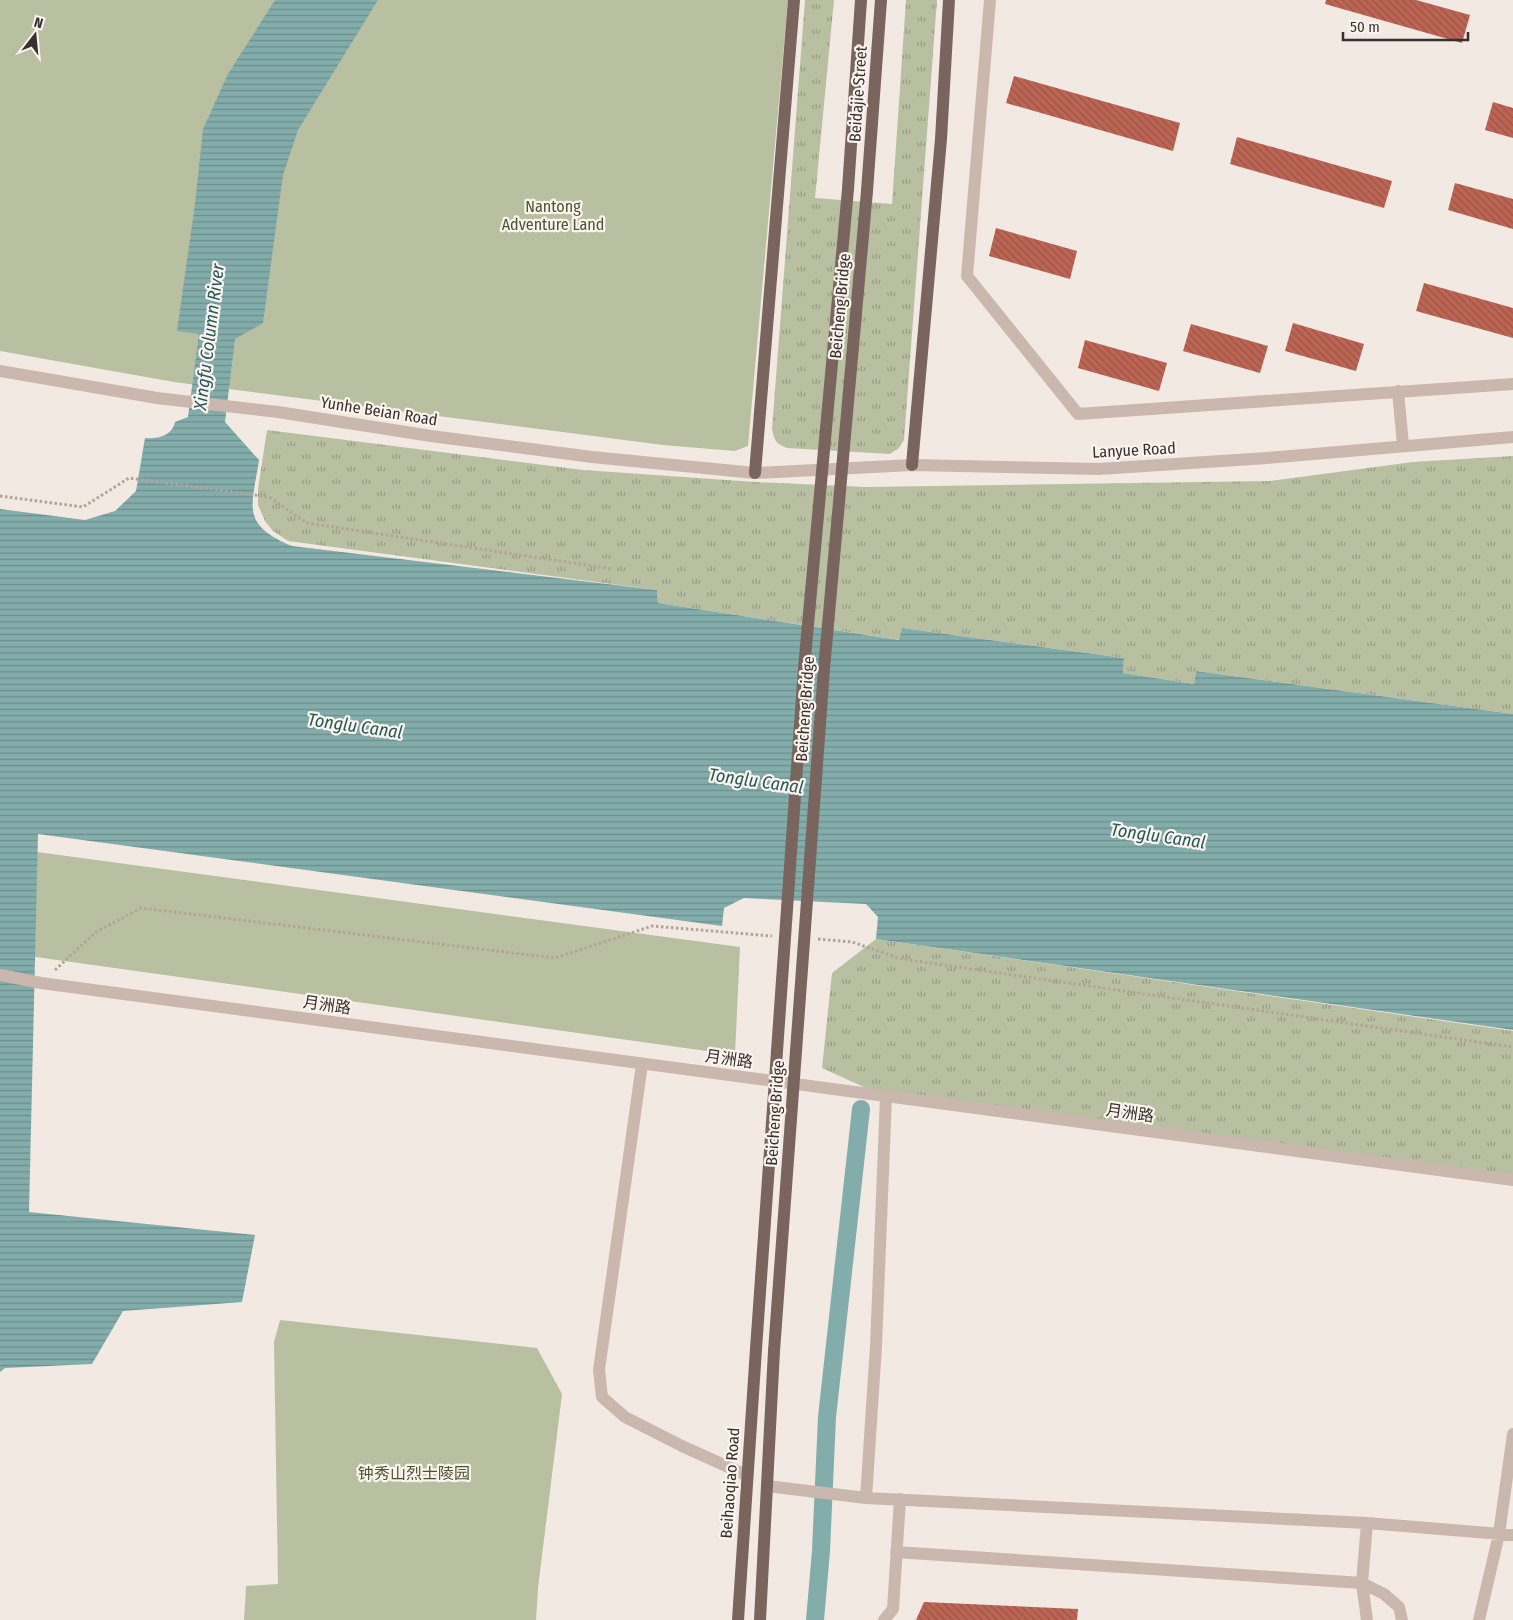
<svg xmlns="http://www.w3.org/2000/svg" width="1513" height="1620" font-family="'Fira Sans Condensed','Noto Sans SC',sans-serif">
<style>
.grass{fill:url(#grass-tufts)}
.green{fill:#b9c0a2}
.water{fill:url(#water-rules)}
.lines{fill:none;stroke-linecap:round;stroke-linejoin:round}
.canal{stroke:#83adab;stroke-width:18}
.building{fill:url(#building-back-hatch)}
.path{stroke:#b5a298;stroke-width:3;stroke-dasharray:2.5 2.5;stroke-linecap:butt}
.minor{stroke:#cab8ae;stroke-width:12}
.major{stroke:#79655e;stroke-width:12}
.major-bridge{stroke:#79655e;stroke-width:12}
.labels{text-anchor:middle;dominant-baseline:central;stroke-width:4.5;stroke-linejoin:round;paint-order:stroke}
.street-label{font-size:16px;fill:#392f2c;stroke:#faf3ee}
.park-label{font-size:16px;fill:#4b5531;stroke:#faf3ee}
.water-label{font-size:18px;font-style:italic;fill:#245857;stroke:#faf3ee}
</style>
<defs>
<pattern id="grass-tufts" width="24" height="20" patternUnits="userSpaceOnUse" patternTransform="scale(1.25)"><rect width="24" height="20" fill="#b9c0a2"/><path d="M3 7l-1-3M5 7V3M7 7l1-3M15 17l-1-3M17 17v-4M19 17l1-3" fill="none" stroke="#979c84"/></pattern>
<pattern id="water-rules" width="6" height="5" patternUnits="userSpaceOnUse" patternTransform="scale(1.25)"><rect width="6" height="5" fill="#83adab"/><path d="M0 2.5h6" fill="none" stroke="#6c8d8b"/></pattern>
<pattern id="building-back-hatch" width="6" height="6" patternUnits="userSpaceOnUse" patternTransform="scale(1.25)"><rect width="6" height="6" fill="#bd6555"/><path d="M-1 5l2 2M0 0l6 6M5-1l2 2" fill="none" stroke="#9b5447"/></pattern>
</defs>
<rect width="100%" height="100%" fill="#f2e9e2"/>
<!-- grass -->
<path class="grass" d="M805,0H834L815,198L892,204L906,0H937L904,440L899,448L890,454L787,448C776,444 774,440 772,429Z
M267,430L583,470L755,482L866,487L1270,481L1413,462L1513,456V714L1196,671L1194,684L1123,673L1124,658L902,628L900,640L658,603L657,590L288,541L273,531L265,521L258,505V489Z
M876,939L1513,1031V1180L886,1097L822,1068L832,973Z"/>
<!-- green -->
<path class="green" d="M0,0H788L748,446L735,451L663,445L174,382L0,351Z
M0,847L740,947L735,1055L0,952Z
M280,1320L537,1348L562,1394L538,1588L536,1620H244L246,1586L278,1584L274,1342Z"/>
<!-- water -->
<path class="water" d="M275,0H378L298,130L283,175L263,323L235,339L225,422L259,460C252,507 240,524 292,546L657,590L658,603L899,640L902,628L1124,658L1123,673L1194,684L1196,671L1513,714V1030L876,939L878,917L866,904L744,898L724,908L722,926L38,834L29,1212L255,1235L242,1302L123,1311L92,1364L5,1368L0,1372V509L85,520L115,511L136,491L145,438C158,439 172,436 175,422L188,417L199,334L177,331L195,204L203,129L228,74Z"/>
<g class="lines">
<!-- canal -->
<path class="canal" d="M815,1620L821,1551L827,1417L861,1109"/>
</g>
<!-- building -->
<path class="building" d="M1326,0H1416L1470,15L1462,43L1325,4Z
M1014,76L1180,123L1173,151L1006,103Z
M1493,102L1513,108V138L1485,130Z
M1237,137L1392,181L1384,208L1230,164Z
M1455,183L1513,199V229L1448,210Z
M996,228L1077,251L1070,279L989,256Z
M1424,283L1513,308V338L1416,311Z
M1293,323L1364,344L1356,371L1285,351Z
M1191,324L1268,346L1260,373L1183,351Z
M1085,340L1167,363L1159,391L1078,368Z
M924,1602L1078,1609L1077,1620H916Z"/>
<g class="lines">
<!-- path -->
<path class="path" d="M0,496L83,507L129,478L269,497L307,523L613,569
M818,939L852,942L902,959L1513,1047
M55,970L96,932L141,908L555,958L652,926L772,936"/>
<!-- minor -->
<path class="minor" d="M990,0L967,276L1078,414L1513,384
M0,371L157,398L278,412L431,436L592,457L755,473L912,465L1099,469L1267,458L1513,437
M1398,391L1403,445
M0,975L41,983L1513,1180
M642,1064L599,1370L602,1397L625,1417L682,1446L746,1475
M767,1486L866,1498L1367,1523L1513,1535
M866,1498L876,1346L886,1097
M1367,1523L1362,1583L1367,1620
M896,1552L1362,1583L1384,1594L1399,1607L1402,1620
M884,1620L893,1609L900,1499
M1479,1620L1499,1534L1513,1434"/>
<!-- major -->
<path class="major" d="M848,189L861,0
M867,191L881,0
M912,465L941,139L949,0
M755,473L794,0
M738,1620L756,1349
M760,1620L774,1351"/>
<!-- major-bridge -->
<path class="major-bridge" d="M756,1349L804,668L848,189
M774,1351L824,669L867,191"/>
</g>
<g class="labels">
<!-- street labels -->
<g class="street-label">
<text transform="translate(858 94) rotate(-86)">Beidajie Street</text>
<text transform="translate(840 306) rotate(-85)">Beicheng Bridge</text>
<text transform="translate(379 411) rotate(9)">Yunhe Beian Road</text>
<text transform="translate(1134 450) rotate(-3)">Lanyue Road</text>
<text transform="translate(805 709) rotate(-86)">Beicheng Bridge</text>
<text transform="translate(327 1005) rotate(8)">月洲路</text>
<text transform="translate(729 1059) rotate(8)">月洲路</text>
<text transform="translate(775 1113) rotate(-86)">Beicheng Bridge</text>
<text transform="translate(1130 1113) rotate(8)">月洲路</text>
<text transform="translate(730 1483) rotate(-86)">Beihaoqiao Road</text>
</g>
<!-- park labels -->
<g class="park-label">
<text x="553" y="206">Nantong<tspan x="553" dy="18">Adventure Land</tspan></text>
<text x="414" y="1473">钟秀山烈士陵园</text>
</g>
<!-- water labels -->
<g class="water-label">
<text transform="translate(209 337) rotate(-83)">Xingfu Column River</text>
<text transform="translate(355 726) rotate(8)">Tonglu Canal</text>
<text transform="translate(756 781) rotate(8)">Tonglu Canal</text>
<text transform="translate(1158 836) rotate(8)">Tonglu Canal</text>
</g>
</g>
<!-- north arrow -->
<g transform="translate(35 35) rotate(16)" stroke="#faf3ee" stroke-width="4" paint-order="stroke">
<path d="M0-4L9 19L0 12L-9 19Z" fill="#392f2c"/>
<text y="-8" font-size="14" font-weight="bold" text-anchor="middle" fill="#392f2c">N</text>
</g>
<!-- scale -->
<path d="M1343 32v8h125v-8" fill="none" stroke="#392f2c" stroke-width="2.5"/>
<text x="1350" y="32" font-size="15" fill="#392f2c" stroke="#faf3ee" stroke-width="4" paint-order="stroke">50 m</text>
</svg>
